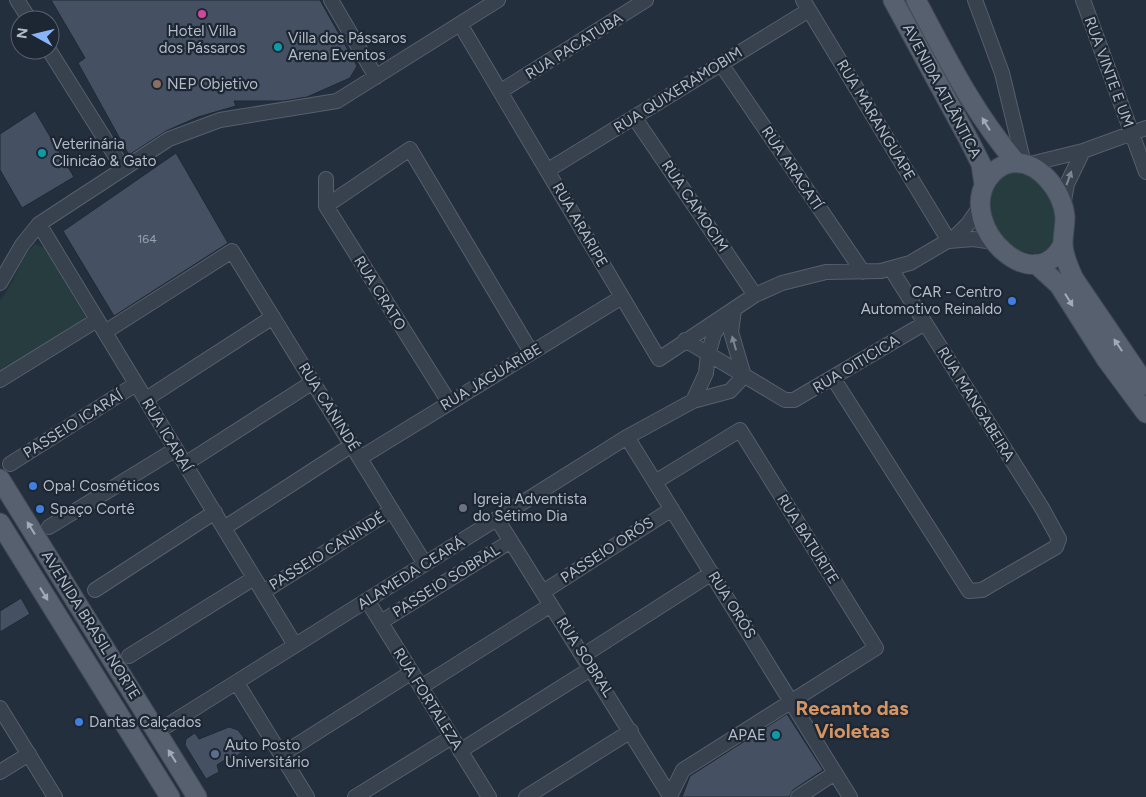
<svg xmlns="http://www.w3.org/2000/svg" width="1146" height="797" font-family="Figtree,sans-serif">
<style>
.green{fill:#263c3f}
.building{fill:#455162;stroke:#1f2835}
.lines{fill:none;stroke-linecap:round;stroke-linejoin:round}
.minor-casing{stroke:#565f6c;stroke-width:16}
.major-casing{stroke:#414a57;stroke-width:21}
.minor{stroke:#38414e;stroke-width:14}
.major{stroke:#56606e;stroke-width:19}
.oneway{fill:#a1aab7}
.oneway2{fill:#7c8592}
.hotel-dot{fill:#d1479c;stroke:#1d2633;stroke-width:2}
.culture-dot{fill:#0f9aa8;stroke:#1d2633;stroke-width:2}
.education-dot{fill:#8d6e63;stroke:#1d2633;stroke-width:2}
.shop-dot{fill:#3f7fe0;stroke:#1d2633;stroke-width:2}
.worship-dot{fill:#6b7280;stroke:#1d2633;stroke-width:2}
.service-dot{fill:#5c6f8a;stroke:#1d2633;stroke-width:2}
.labels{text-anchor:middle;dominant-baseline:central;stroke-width:4.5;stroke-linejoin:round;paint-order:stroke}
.number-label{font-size:12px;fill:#98a1af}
.poi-label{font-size:15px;fill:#b4bcc9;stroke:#1d2633;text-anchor:start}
.street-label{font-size:15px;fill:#b4bcc9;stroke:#1d2633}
.district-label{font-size:20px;font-weight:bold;fill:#d59563;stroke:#1d2633}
</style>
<rect width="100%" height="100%" fill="#242f3e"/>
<!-- green -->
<path class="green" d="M1020,171C1044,183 1059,202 1056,229C1055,233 1055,238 1054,241C1044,263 1012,251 1001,238C994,230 991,215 987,206L999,174Z
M35,244L45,248L87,320L0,375V300C16,283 18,260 35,244Z"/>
<!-- building -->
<path class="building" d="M51,0H320L357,66L350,78L307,97L283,101H234L236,106L198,117L166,131L129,155L78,63L85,58Z
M35,111L74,177L22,208L0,170V134Z
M176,153L228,243L114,316L63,231Z
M21,598L30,614L0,632V611Z
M787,714L823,770L793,790L789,797H682L690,776Z
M229,727L238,730L247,742L253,745L232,759L228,758L217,765L219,772L206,779L185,745L186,739L195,733L199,739Z"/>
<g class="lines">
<!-- minor casing -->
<g class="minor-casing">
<path id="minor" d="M17,0L30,20
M331,0L376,77
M803,0L949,241
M975,0L1002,73L1024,164
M1083,0L1146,172
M460,24L659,359L755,295L782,283L826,272L881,271L910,263L956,236L968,224L981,205
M49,50L123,168
M721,64L863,272
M501,91L646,0
M634,117L755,295
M1026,165L1083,151L1146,128
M548,170L809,10
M326,179V206L449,402
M326,206L410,149L531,352
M1063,206L1067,184L1083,151
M39,224L295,645
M949,241L973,239L994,242
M0,283L22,245L39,224L169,139L220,120L337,101L498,0
M734,310L731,332L744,376
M105,332L232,251L425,564
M685,340L785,400H794L925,323
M833,378L969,591L982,590L1056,547L1059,539L1042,508L891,269
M0,380L97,320
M146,399L273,317
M693,401L706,373L708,355L714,334L725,317
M627,437L850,797
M360,458L622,297
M10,464L136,384
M185,464L313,382
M655,482L740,430L876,648L683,770L670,796
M497,519L670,796
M49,527L176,449
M224,528L352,445
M95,590L215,512
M263,592L392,510
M543,592L672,509
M367,600L489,797
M381,622L511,541
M584,655L712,573
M129,656L254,578
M237,683L307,797
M421,687L551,605
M0,708L55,797
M157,732L627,437L693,401L730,391L744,376
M460,751L592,668
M281,755L412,672
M0,772L29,754
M355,797L452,737
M526,797L631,731
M798,797L835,773"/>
</g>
<!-- major casing -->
<g class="major-casing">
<path id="major" d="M893,0L969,140L981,164L984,184
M916,0C946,56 974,114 1016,162
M1063,244C1036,300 957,229 987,180C993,171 1001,165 1011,163C1039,159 1063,192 1065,217C1065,226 1063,234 1063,243C1063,256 1069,268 1074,279L1146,385
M1036,264L1059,285L1106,359L1146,413
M0,479L197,797
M0,523L170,797"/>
</g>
<!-- minor -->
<use href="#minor" class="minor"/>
<!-- major -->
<use href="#major" class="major"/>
</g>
<!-- one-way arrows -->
<defs><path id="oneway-solid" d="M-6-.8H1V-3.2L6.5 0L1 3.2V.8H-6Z" transform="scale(1.25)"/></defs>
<g class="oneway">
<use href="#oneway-solid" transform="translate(986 124) rotate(-122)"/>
<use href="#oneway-solid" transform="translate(1069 300) rotate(58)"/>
<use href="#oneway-solid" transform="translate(1118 345) rotate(-124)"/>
<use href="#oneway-solid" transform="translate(31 528) rotate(-122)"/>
<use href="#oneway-solid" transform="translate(44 594) rotate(58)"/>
<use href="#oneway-solid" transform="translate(172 756) rotate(-122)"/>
</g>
<g class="oneway2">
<use href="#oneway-solid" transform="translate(1069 178) rotate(-70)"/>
<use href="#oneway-solid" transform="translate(734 343) rotate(-106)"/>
</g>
<!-- markers -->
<circle class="hotel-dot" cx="202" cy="14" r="5"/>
<g class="culture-dot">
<circle cx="278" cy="47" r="5"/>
<circle cx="42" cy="153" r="5"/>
<circle cx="776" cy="735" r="5"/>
</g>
<circle class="education-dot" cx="157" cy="84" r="5"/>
<g class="shop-dot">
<circle cx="1012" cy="301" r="5"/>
<circle cx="33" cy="486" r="5"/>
<circle cx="40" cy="509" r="5"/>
<circle cx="79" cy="722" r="5"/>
</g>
<circle class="worship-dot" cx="463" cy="508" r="5"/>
<circle class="service-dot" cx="215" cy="754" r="5"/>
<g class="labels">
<!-- number labels -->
<g class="number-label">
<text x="147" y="239">164</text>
</g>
<!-- poi labels -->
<g class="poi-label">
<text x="202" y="31" text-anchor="middle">Hotel Villa<tspan x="202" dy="17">dos Pássaros</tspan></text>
<text x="288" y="38">Villa dos Pássaros<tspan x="288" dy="17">Arena Eventos</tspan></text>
<text x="167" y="84">NEP Objetivo</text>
<text x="52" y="144">Veterinária<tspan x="52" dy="17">Clinicão &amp; Gato</tspan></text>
<text x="1002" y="292" text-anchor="end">CAR - Centro<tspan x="1002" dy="17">Automotivo Reinaldo</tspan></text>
<text x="43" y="486">Opa! Cosméticos</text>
<text x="473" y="499">Igreja Adventista<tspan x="473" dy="17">do Sétimo Dia</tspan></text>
<text x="50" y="509">Spaço Cortê</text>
<text x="89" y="722">Dantas Calçados</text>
<text x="766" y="735" text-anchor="end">APAE</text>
<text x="225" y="745">Auto Posto<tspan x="225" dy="17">Universitário</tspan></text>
</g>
<!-- street labels -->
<g class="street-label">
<text transform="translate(574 46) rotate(-32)">RUA PACATUBA</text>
<text transform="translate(1109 72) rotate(70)">RUA VINTE E UM</text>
<text transform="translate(678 90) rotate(-32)">RUA QUIXERAMOBIM</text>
<text transform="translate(942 91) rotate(62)">AVENIDA ATLÂNTICA</text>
<text transform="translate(876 120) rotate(59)">RUA MARANGUAPE</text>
<text transform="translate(792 168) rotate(56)">RUA ARACATÍ</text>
<text transform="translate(695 206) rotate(56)">RUA CAMOCIM</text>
<text transform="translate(580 225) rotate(60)">RUA ARARIPE</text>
<text transform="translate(380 293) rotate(58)">RUA CRATO</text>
<text transform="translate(856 364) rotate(-31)">RUA OITICICA</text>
<text transform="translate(491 377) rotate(-31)">RUA JAGUARIBE</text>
<text transform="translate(976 404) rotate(58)">RUA MANGABEIRA</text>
<text transform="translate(329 407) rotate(58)">RUA CANINDÉ</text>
<text transform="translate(73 424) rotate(-32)">PASSEIO ICARAÍ</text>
<text transform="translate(167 435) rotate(59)">RUA ICARAÍ</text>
<text transform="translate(808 539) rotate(58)">RUA BATURITE</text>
<text transform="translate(607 550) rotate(-33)">PASSEIO ORÓS</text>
<text transform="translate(327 551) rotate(-32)">PASSEIO CANINDÉ</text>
<text transform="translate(411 573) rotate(-32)">ALAMEDA CEARÁ</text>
<text transform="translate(446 581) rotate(-32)">PASSEIO SOBRAL</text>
<text transform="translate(732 605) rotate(58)">RUA ORÓS</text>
<text transform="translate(91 625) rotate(58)">AVENIDA BRASIL NORTE</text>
<text transform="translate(585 657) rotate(57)">RUA SOBRAL</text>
<text transform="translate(428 699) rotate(58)">RUA FORTALEZA</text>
</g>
<!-- district labels -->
<g class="district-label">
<text x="852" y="708">Recanto das<tspan x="852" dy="23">Violetas</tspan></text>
</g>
</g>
<!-- north arrow -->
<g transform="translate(35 35) rotate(278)"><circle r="24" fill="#1d2633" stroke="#59626f"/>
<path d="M0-4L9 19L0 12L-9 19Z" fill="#8ab4f8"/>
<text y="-8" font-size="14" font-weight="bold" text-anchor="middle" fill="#b4bcc9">N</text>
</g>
</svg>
